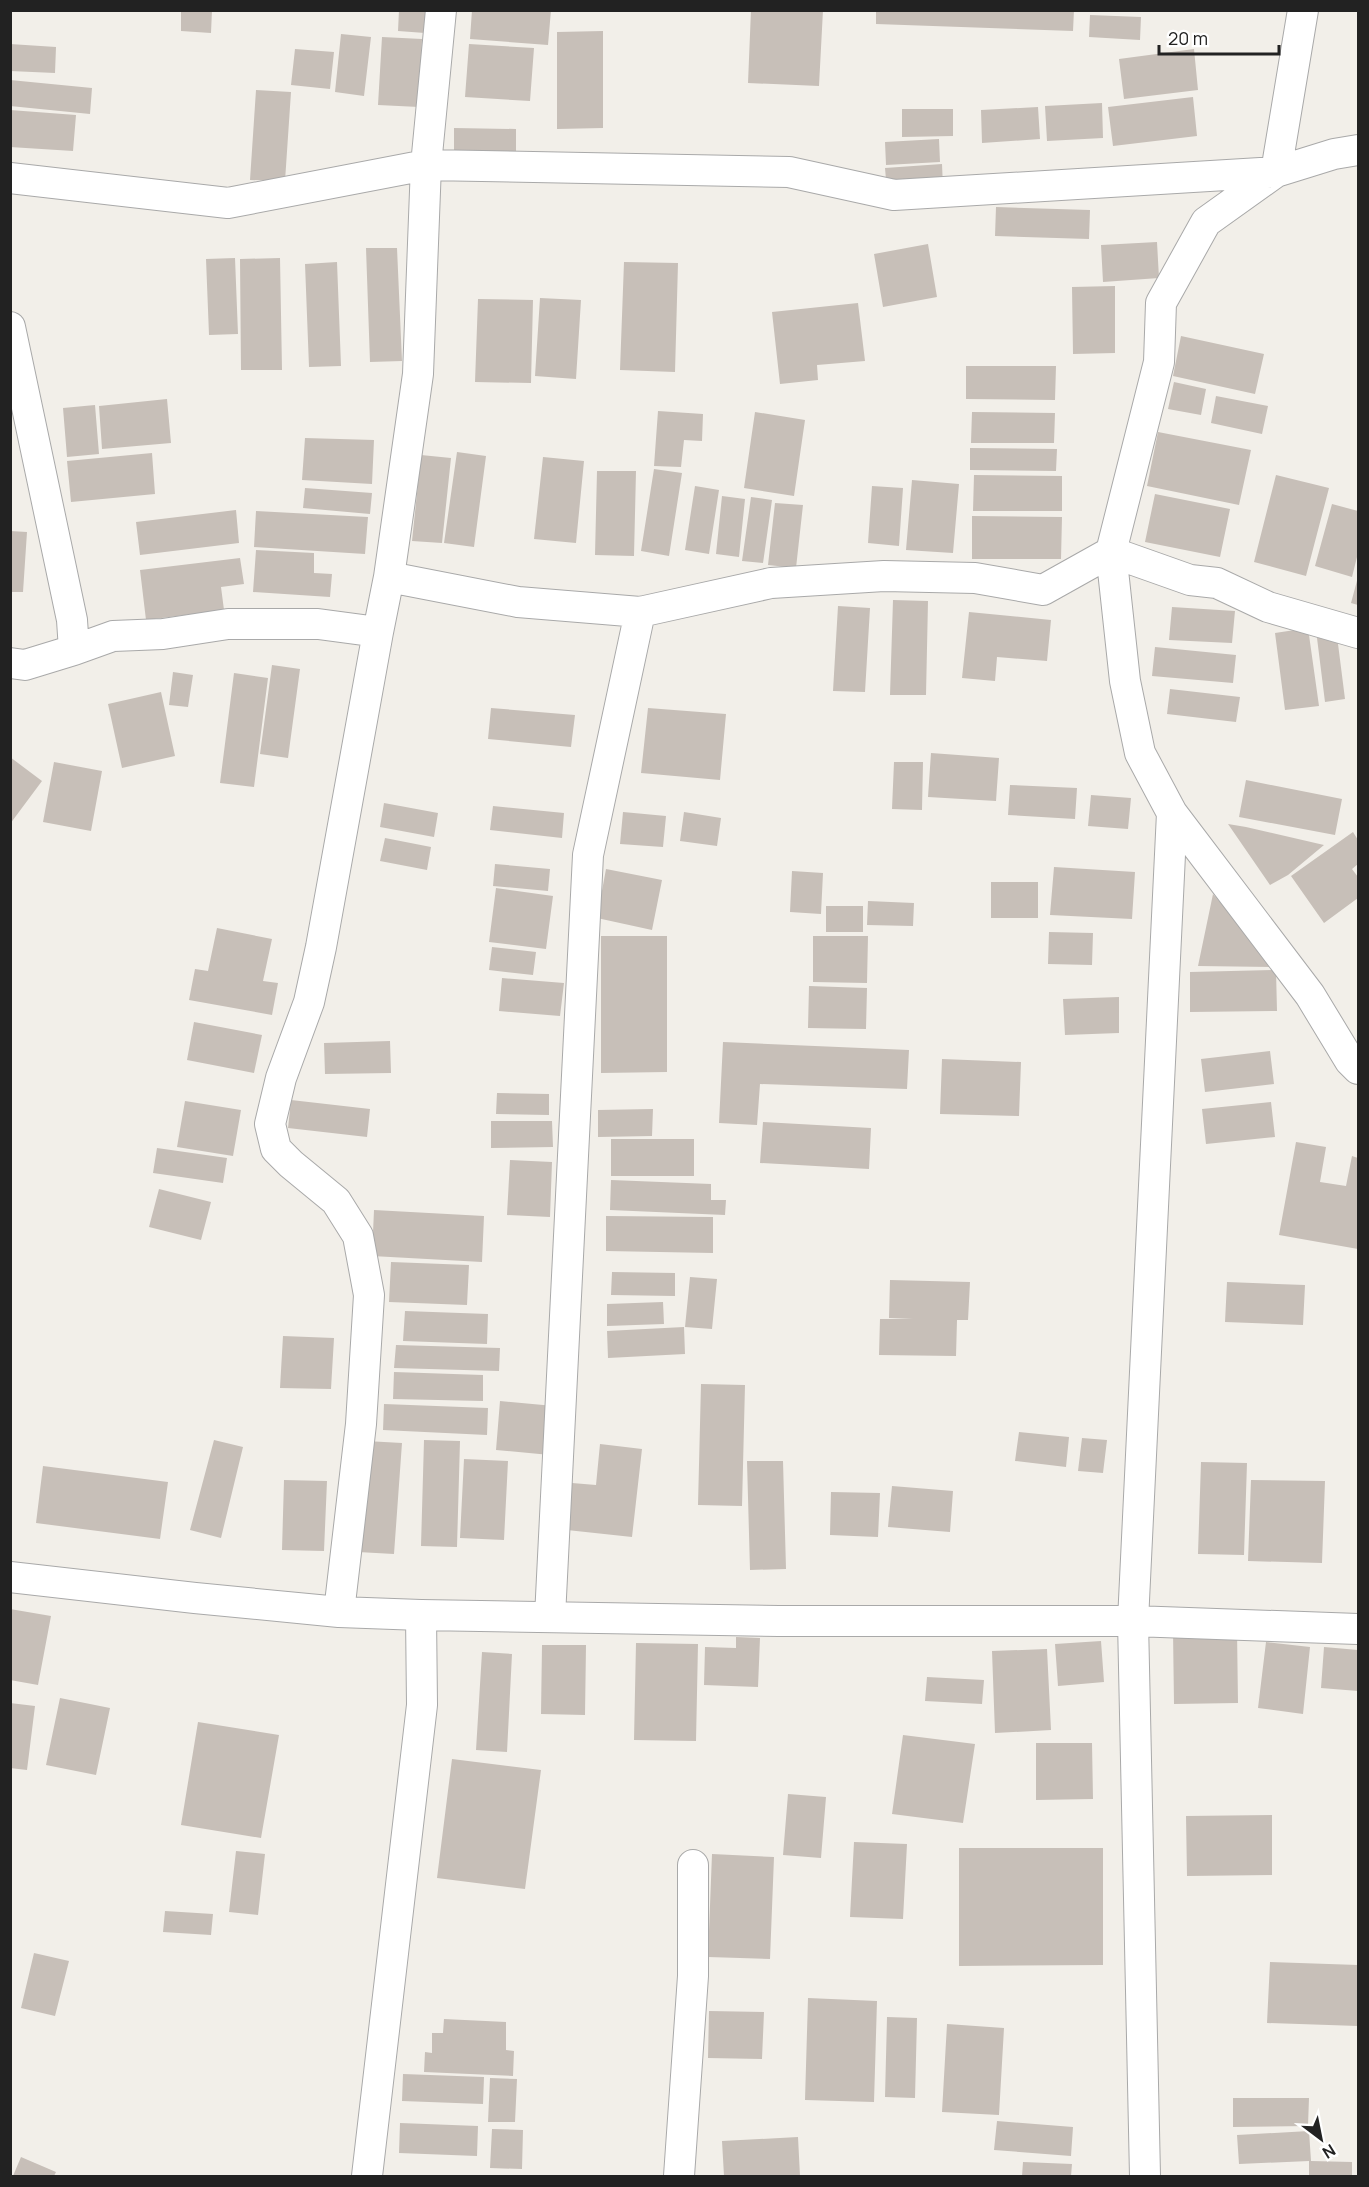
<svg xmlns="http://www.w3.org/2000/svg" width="1369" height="2187" font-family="Manrope,sans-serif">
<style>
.building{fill:#c7bfb8}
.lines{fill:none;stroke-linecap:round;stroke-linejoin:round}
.street-casing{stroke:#a9a9a9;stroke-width:32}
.street{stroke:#fff;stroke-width:30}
</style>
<rect width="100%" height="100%" fill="#f2efe9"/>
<!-- building -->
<path class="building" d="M181,10H212L211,33L181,31Z
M399,10H427L425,33L398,31Z
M472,10H551L548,45L470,39Z
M751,10H823L819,86L748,83Z
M876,10H1074L1073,31L876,24Z
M1090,15L1141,17L1140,40L1089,37Z
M603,31V128L557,129V32Z
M341,34L371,37L364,96L335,92Z
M382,37L422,39L419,107L378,105Z
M10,44L56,47L55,73L10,71Z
M469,44L534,48L530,101L465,97Z
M295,49L334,52L330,89L291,85Z
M1194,49L1198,90L1124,99L1119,59Z
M10,80L92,88L90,114L10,106Z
M256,90L291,92L285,181L250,180Z
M1193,97L1197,136L1113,146L1108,107Z
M1102,103L1103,138L1047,141L1045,106Z
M1038,107L1040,139L982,143L981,110Z
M902,109H953V136L902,137Z
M10,110L76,115L73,151L10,147Z
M454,128L516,129V161L454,160Z
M939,139L940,162L886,165L885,142Z
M942,164L943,187L887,191L885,168Z
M996,207L1090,210L1089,239L995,236Z
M1157,242L1159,278L1103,282L1101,245Z
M928,244L937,297L883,307L874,254Z
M366,248H397L402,361L370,362Z
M235,258L238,334L209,335L206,259Z
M280,258L282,370H241L240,259Z
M337,262L341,366L309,367L305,264Z
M624,262L678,263L675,372L620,370Z
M1115,286V353L1073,354L1072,287Z
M540,298L581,300L576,379L535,376Z
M478,299L533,300L531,383L475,382Z
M858,303L865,361L817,365L818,380L780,384L772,312Z
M1181,336L1264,354L1255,394L1173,376Z
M966,366H1056L1055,400L966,399Z
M1174,382L1206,389L1201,415L1168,409Z
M1216,396L1268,406L1262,434L1211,423Z
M167,399L171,443L102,449L99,406Z
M95,405L99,454L67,457L63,408Z
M658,411L703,414L702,441L684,440L681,467L654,466Z
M755,412L805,420L794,496L744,488Z
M972,412L1055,413L1054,443H971Z
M1158,432L1251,450L1239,505L1147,486Z
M305,438L374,440L372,484L302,480Z
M970,448L1057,449L1056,471L970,470Z
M457,452L486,456L474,547L444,543Z
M152,453L155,494L71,502L67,461Z
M421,455L451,458L442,543L412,541Z
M543,457L584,461L576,543L534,539Z
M654,469L682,473L669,556L641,551Z
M597,471H636L634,556L595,555Z
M974,475L1062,476V511H973Z
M1276,475L1329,488L1306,576L1254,562Z
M912,480L959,484L953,553L906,550Z
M695,486L719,490L709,554L685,550Z
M872,486L903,488L899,546L868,543Z
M305,488L372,493L370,514L303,508Z
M1155,494L1230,509L1220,557L1145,542Z
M722,496L745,499L739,557L716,554Z
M751,497L772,500L763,563L742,561Z
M775,503L803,505L796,568L768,565Z
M1332,504L1358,511V553L1352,577L1315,566Z
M236,510L239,543L140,555L136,522Z
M256,511L368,517L365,554L254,547Z
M972,516L1062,517L1061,559H972Z
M10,531L27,532L23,592H10Z
M256,550L314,553V573L332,574L330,597L253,592Z
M240,558L244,584L221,587L224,610L146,620L140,570Z
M1358,577V605L1351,603Z
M893,600L928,601L926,695H890Z
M838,606L870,608L865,692L833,691Z
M1172,607L1235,611L1232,643L1169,640Z
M969,612L1051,620L1047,661L997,657L995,681L962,678Z
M1308,628L1319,706L1285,710L1275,633Z
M1337,636L1345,699L1325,702L1317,638Z
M1155,647L1236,655L1233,683L1152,676Z
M272,665L300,669L288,758L260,754Z
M173,672L193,675L188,707L169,705Z
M234,673L268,678L254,787L220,783Z
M1170,689L1240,697L1236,722L1167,714Z
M161,692L175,756L122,768L108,704Z
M491,708L575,715L571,747L488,739Z
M648,708L726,714L720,780L641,773Z
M931,753L999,758L996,801L928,797Z
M10,757L42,781L10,824Z
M54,762L102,771L91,831L43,822Z
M894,762H923L922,810L892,809Z
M1246,780L1342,799L1335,835L1239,817Z
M1010,785L1077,788L1075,819L1008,815Z
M1091,795L1131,798L1128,829L1088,826Z
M384,803L438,813L434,837L380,827Z
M493,806L564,813L562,838L490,830Z
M623,812L666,816L663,847L620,844Z
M684,812L721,818L717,846L680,841Z
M1228,824L1246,827L1324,845L1288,875L1270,885Z
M1353,832L1358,840V864L1352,869L1358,877V898L1324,923L1291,876Z
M385,838L431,847L427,870L380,861Z
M495,864L550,869L548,891L493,886Z
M1054,867L1135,872L1132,919L1050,915Z
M606,869L662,880L652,930L597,918Z
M792,871L823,873L821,914L790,912Z
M991,882H1038V918H991Z
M496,888L553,896L546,949L489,942Z
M1213,894L1241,926L1274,967L1198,966Z
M868,901L914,903L913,926L867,925Z
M826,906H863V932H826Z
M217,928L272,939L263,981L278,983L272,1015L189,1000L195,969L208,971Z
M1049,932L1093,933L1092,965L1048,964Z
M601,936H667V1072L601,1073Z
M813,936H868L867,983L813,982Z
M492,947L536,952L533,975L489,970Z
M1276,970L1277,1011L1190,1012V972Z
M502,978L564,983L560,1016L499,1011Z
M809,986L867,988L866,1029L808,1028Z
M1119,997V1033L1065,1035L1063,999Z
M194,1022L262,1035L254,1073L187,1060Z
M390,1041L391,1073L325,1074L324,1043Z
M723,1042L909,1050L907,1089L760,1084L757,1125L719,1123Z
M1270,1051L1274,1084L1205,1092L1201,1059Z
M942,1059L1021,1062L1019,1116L940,1114Z
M497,1093L549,1094V1115L496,1114Z
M291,1100L370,1109L367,1137L288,1128Z
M185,1101L241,1110L233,1156L177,1147Z
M1271,1102L1275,1137L1206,1144L1202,1109Z
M653,1109L652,1136L598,1137V1110Z
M491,1121H552L553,1147L491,1148Z
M763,1122L871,1128L869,1169L760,1163Z
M611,1139H694V1176H611Z
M1296,1142L1326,1147L1320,1182L1346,1186L1352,1156L1358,1158V1249L1279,1235Z
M157,1148L227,1158L223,1183L153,1173Z
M510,1160L552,1162L550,1217L507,1215Z
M611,1180L711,1184V1200H726L725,1215L610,1210Z
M159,1189L211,1202L201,1240L149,1227Z
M374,1210L484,1216L482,1262L372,1256Z
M606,1216L713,1217V1253L606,1251Z
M391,1262L469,1265L467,1305L389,1302Z
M612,1272L675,1273V1296L611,1295Z
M690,1277L717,1279L712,1329L685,1327Z
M890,1280L970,1282L968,1320H957L956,1356L879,1355L880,1319H913L889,1318Z
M1227,1282L1305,1285L1303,1325L1225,1322Z
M663,1302L664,1324L607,1326V1304Z
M405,1311L488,1314L487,1344L403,1341Z
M684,1327L685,1354L608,1358L607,1331Z
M283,1336L334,1338L331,1389L280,1388Z
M396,1345L500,1348L499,1371L394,1368Z
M394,1372L483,1375V1401L393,1399Z
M701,1384L745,1385L742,1506L698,1505Z
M500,1401L554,1406L550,1455L496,1450Z
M384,1404L488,1408L487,1435L383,1430Z
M1019,1432L1069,1437L1066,1467L1015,1461Z
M1082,1438L1107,1440L1103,1473L1078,1471Z
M214,1440L243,1447L221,1538L190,1530Z
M424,1440L460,1441L457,1547L421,1546Z
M366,1441L402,1443L394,1554L358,1552Z
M600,1444L642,1449L632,1537L567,1530L572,1483L596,1485Z
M464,1459L508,1461L504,1540L460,1538Z
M747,1461H783L786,1569L750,1570Z
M1201,1462L1247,1463L1244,1555L1198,1554Z
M43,1466L168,1482L160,1539L36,1523Z
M284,1480L327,1481L324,1551L282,1550Z
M1251,1480L1325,1481L1322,1563L1248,1561Z
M892,1486L953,1491L950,1532L888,1527Z
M831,1492L880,1493L878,1537L830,1535Z
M10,1609L51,1616L38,1685L10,1680Z
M1237,1630L1238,1703L1174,1704L1173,1631Z
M736,1637L760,1638L758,1687L704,1685L705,1647L736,1648Z
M1101,1641L1104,1682L1058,1686L1055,1644Z
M1266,1642L1310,1647L1303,1714L1258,1708Z
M636,1643L698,1644L696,1741L634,1740Z
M542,1645H586L585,1715L541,1714Z
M1324,1647L1358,1650V1691L1321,1688Z
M1047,1649L1051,1730L995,1733L992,1651Z
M482,1652L512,1654L507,1752L476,1750Z
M927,1677L984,1680L982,1704L925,1701Z
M60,1698L110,1708L96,1775L46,1765Z
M10,1703L35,1706L27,1770L10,1768Z
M198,1722L279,1735L261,1838L181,1825Z
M903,1735L975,1744L963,1823L892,1814Z
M1036,1743H1092L1093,1799L1036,1800Z
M452,1759L541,1770L525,1889L437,1878Z
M788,1794L826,1797L821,1858L783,1855Z
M1272,1815V1875L1187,1876L1186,1816Z
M854,1842L907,1844L903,1919L850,1917Z
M959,1848H1103V1965L959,1966Z
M236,1851L265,1854L258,1915L229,1912Z
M712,1854L774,1857L770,1959L708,1957Z
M165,1911L213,1914L211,1935L163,1932Z
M34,1953L69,1961L55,2016L21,2008Z
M1270,1962L1358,1965V2026L1267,2023Z
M808,1998L877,2001L874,2102L805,2100Z
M709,2011L764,2012L762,2059L708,2058Z
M887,2017L917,2018L915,2098L885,2097Z
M444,2019L506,2022V2050L514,2051L513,2076L424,2072L425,2052L432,2053V2033H443Z
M947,2024L1004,2028L999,2115L942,2112Z
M403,2074L484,2077L483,2104L402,2101Z
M490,2078L517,2079L515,2122H488Z
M1233,2098H1309L1308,2126L1233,2127Z
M997,2121L1073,2127L1071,2156L994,2150Z
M400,2123L478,2126L477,2156L399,2153Z
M492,2129L523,2130L522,2169L490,2168Z
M1309,2131L1311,2161L1352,2162V2176H1309V2161L1239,2164L1237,2135Z
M798,2137L800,2176H724L722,2141Z
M21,2157L56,2172L54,2176H13Z
M1023,2162L1072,2164L1071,2176H1022Z"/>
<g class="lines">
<!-- street casing -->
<g class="street-casing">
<path id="street" d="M1358,150L1334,154L1276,172L1206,222L1161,303L1159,362L1111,552L1125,681L1140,753L1172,813L1310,995L1350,1061L1358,1069
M10,178L228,203L426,165L789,172L894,195L1276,172L1303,10
M10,327L72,620L74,650L113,636L163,634L228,624H318L378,632L321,947L309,1002L281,1078L270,1124L276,1149L291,1164L336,1201L358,1236L369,1295L361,1424L339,1612
M389,577L418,374L426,165L441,10
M378,632L389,577L518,602L640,612L771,583L884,576L975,578L1043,590L1111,552L1190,580L1217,583L1268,607L1358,633
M10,663L25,665L74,650
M10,1577L195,1598L339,1612L421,1615L779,1621H1133L1358,1629
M550,1617L588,855L640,612
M367,2176L422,1705L421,1615
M679,2176L693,1976V1865
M1145,2176L1133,1621L1172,813"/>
</g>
<!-- street -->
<use href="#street" class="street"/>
</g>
<!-- border -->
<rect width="1369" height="2187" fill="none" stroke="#222222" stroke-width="24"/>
<!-- north arrow -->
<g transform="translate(1321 2139) rotate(148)" stroke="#ffffff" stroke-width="4.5" paint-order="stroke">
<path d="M0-4.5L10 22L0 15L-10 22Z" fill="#222222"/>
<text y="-9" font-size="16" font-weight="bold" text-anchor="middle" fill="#222222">N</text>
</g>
<!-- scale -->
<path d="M1159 45v9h120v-9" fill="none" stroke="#222222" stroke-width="3"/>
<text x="1168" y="45" font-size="18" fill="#222222" stroke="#ffffff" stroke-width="4.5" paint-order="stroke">20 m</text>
</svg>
